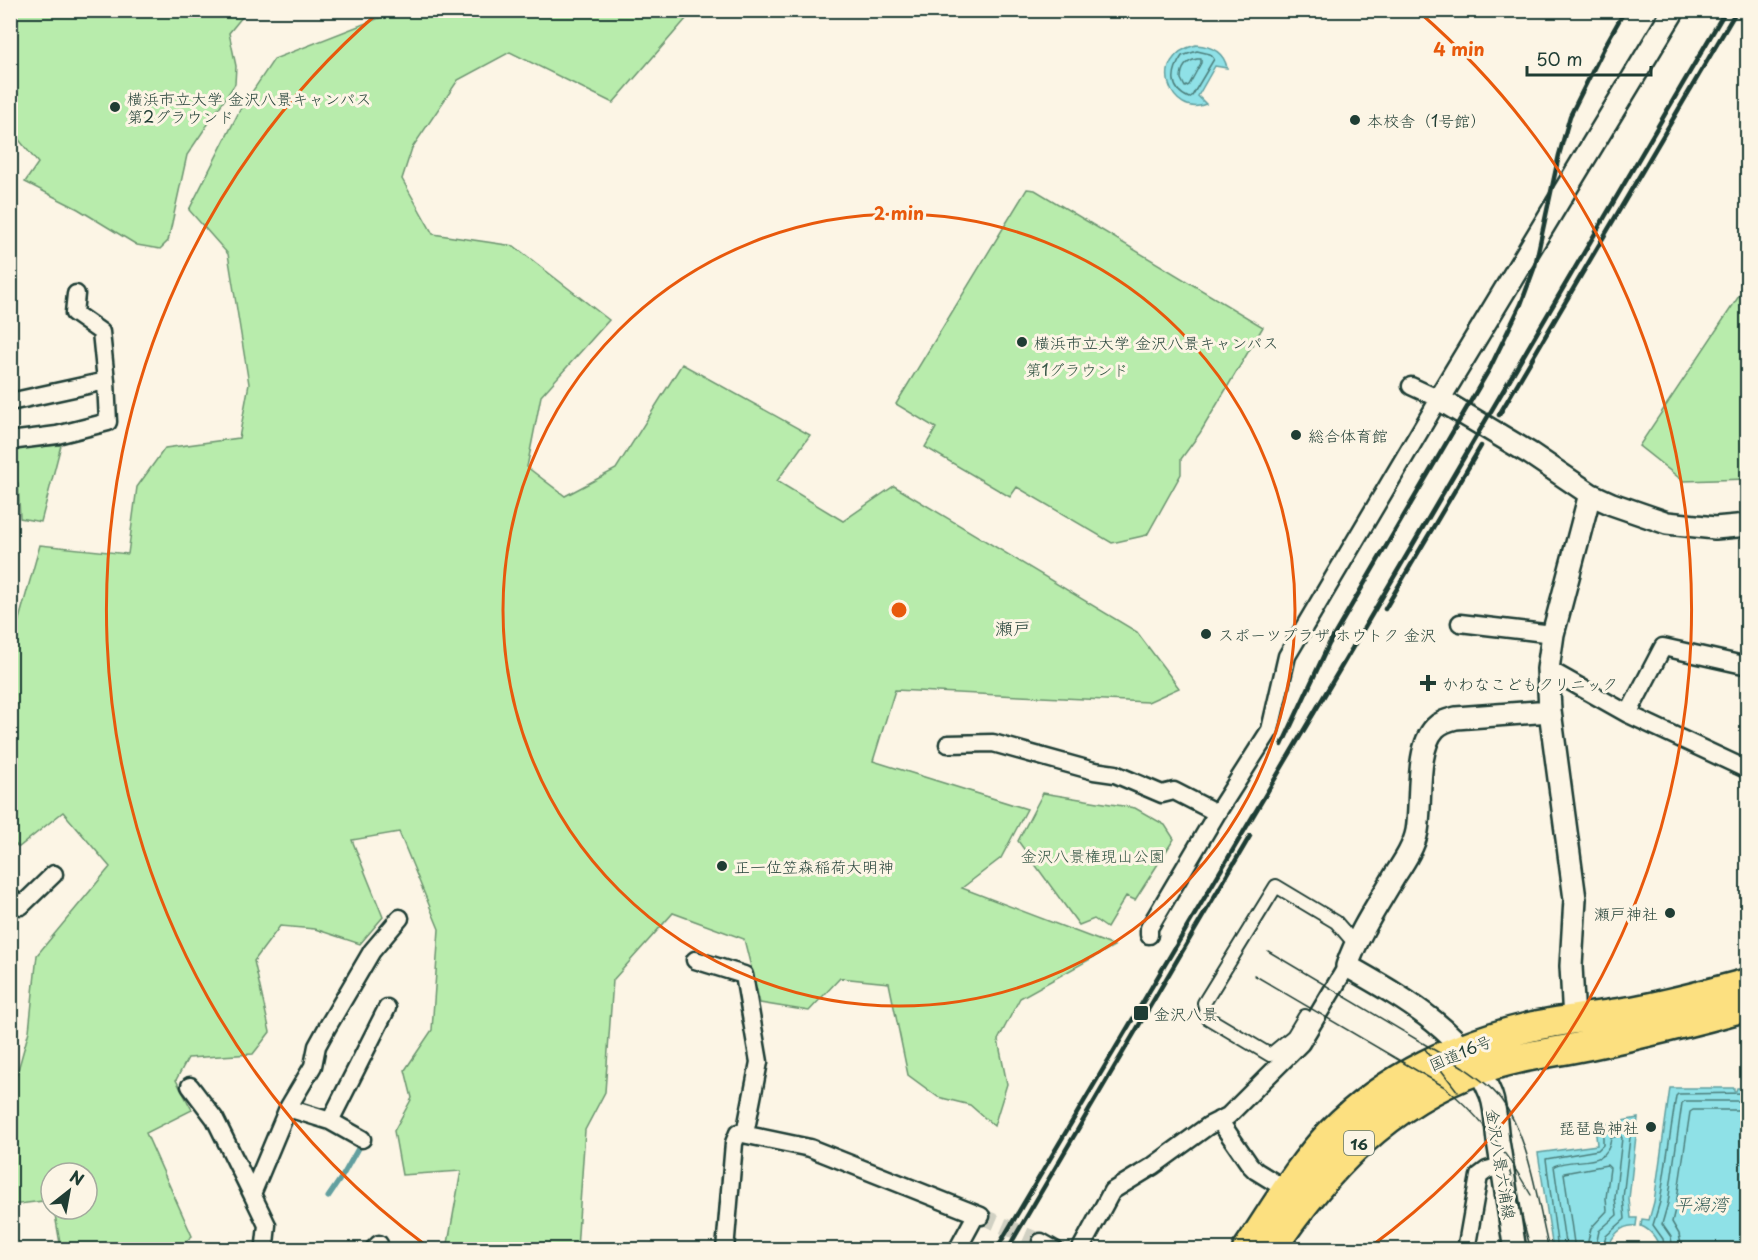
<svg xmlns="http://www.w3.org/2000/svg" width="1758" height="1260" font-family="'Playpen Sans','Klee One',sans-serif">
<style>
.green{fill:#b8ecac;stroke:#6c9470;stroke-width:1.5}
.water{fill:#8fe1e7;stroke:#629f9f;stroke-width:1.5}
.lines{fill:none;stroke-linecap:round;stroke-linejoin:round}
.shore{stroke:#4c7f7c;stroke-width:1.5}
.stream{stroke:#629f9f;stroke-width:5}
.minor-tunnel{stroke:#d0d0c2;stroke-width:16;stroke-dasharray:16 8;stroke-linecap:butt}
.pedestrian-casing{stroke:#1f3d34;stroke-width:16}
.minor-casing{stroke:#1f3d34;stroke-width:21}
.tertiary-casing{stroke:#1f3d34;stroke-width:26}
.trunk-casing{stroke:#1f3d34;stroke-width:33}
.pedestrian{stroke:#fcf5e5;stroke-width:12}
.minor{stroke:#fcf5e5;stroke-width:16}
.tertiary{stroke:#fcf5e5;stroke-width:21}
.trunk{stroke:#fce080;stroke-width:28}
.tram{stroke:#1f3d34;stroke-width:1.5}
.rail{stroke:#1f3d34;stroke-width:4.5}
.ring{fill:none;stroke:#e8590c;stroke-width:3}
.poi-dot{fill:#1f3d34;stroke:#fcf5e5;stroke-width:2}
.labels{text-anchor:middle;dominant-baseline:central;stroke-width:6;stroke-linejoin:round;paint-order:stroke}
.shield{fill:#fcf5e5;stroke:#617469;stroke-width:1.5}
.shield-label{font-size:15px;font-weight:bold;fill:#1f3d34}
.poi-label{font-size:16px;fill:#1f3d34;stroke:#fcf5e5;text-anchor:start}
.park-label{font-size:16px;fill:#365746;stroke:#fcf5e5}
.street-label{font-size:16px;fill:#1f3d34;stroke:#fcf5e5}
.neighbourhood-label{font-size:18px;fill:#1f3d34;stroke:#fcf5e5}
.water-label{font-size:18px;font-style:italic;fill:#355e58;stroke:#fcf5e5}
.centre{fill:#e8590c;stroke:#fcf5e5;stroke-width:3}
.ring-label{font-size:18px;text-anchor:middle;font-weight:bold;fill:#e8590c;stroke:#fcf5e5;stroke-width:6;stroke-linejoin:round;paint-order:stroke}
</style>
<rect width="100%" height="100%" fill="#fcf5e5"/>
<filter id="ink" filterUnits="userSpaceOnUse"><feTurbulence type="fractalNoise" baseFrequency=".0167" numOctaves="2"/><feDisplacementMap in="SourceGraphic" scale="12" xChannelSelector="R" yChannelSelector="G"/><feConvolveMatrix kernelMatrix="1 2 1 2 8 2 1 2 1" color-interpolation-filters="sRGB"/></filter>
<g filter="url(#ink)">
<!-- green -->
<path class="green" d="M10,11H247L229,33L236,66L235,84L187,155L168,241L160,249L137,245L78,209L25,182L38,163L11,130Z
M397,11H693L613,103L510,52L458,80L412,148L402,179L433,234L514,246L609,320L541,396L527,467L565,496L616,469L682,364L810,435L777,481L843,521L894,486L1137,632L1179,688L1148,702L895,690L873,761L1027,809L1001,858L962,888L1114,946L1020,998L998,1040L1007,1084L994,1126L970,1105L938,1097L908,1075L889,983L840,978L809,1011L760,1003L744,939L673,913L613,980L605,1092L585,1130L577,1249H447L461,1171L402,1175L394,1131L412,1098L405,1070L432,1030L439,929L399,832L352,840L383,917L360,944L315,929L280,926L254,961L270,1032L253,1054L188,1058L176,1080L192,1110L146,1133L192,1236L177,1249H61L54,1209H87V1173H51V1200L11,1205V1095L29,1031L37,955L110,867L63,812L19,847L11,841V627L16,630L40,545L128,554L137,487L165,448L239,438L249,384L228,254L189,210L240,110L274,59Z
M1027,189L1035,190L1263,327L1200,433L1181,459V474L1147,535L1112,543L1017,487L1010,497L925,447L936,428L896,404Z
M1747,284V479L1683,481L1639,446Z
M61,445L41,522L20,518L18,483H11V449Z
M1043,793L1135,808L1165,825L1174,839L1135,900L1126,896L1107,928L1094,919L1079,925L1018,841Z"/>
<!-- water -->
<path class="water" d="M1196,45C1211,46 1224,52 1227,68L1215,66L1198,96L1206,104C1172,119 1145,57 1196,45Z
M1670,1088H1734V1091H1736L1737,1088H1747V1249H1660C1657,1239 1651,1230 1641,1226L1642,1219L1649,1220L1654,1202Z
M1638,1118L1629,1199L1631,1218H1637L1636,1226C1621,1224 1611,1237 1608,1249H1553L1538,1153L1597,1145L1595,1126Z"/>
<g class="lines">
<!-- shore -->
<path class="shore" d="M1197,51L1210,54L1214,59L1192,96L1189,98C1169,89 1171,72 1182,56Z
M1197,59H1201V63L1189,85L1185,87L1181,79C1181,68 1187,61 1197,59Z
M1558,1250L1546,1159L1598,1150L1603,1145V1131L1629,1126L1631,1129L1623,1198L1625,1219L1606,1236L1602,1250
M1566,1250L1554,1166C1576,1156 1608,1170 1611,1138L1620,1135L1622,1138L1615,1198L1617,1215L1599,1231L1595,1250
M1575,1250L1564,1173L1607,1165L1610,1168L1606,1198L1607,1211L1591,1228L1586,1250
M1665,1250L1663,1239L1653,1225L1660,1202L1676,1096L1678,1094L1748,1093
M1673,1250L1671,1237L1662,1224L1668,1203L1682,1103L1685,1101H1748
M1682,1250L1679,1234L1672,1222L1676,1205L1690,1112L1693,1110H1748"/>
<!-- stream -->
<path class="stream" d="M328,1197L343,1175L361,1143"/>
<!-- minor-tunnel -->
<path class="minor-tunnel" d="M981,1216L1041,1242"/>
<!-- pedestrian casing -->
<g class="pedestrian-casing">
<path id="pedestrian" d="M1305,1016L1293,1036L1270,1055L1208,1018L1204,1003L1276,886L1336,922L1349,937L1356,941"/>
</g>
<!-- minor casing -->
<g class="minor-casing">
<path id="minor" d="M76,294L74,313L101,332L106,381
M10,402L106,381L108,422L57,435L10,441
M1460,623L1553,634
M1548,669L1628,714L1748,770
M1628,714L1663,647L1748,666
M948,744L993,743L1094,771L1115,774L1162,794L1174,791L1217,813
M10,897L21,906L54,874
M1149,935V928L1217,813L1270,730L1287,656L1439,399L1411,386
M695,960L744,975L759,1062L745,1134
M190,1086L215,1119L252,1194
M288,1108L330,1121L387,1008
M1219,1120L1250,1165L1256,1171L1287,1190
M330,1121L362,1139
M1041,1242L1055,1250
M269,1250L265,1244L267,1225L252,1194L288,1108L313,1066L317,1046L328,1026L372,951L400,918
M373,1250L379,1244
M725,1250L734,1143L738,1133L810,1148L981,1216
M957,1250L976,1215
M1080,1250L1112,1191L1153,1166L1208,1126L1228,1116L1301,1043L1347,966
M1466,1250L1479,1176L1487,1170L1502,1166"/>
</g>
<!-- tertiary casing -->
<g class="tertiary-casing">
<path id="tertiary" d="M1674,10L1439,399L1531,454L1590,494L1612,504L1667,523L1715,528L1748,525
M1574,1020L1571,966L1575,899L1550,711L1548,669L1553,634L1590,494
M1515,1250C1509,1213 1504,1177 1498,1141C1496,1126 1496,1109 1491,1095C1466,1032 1403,998 1347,966C1358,934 1377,906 1394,877C1403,863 1414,847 1417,831C1422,803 1415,749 1435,728C1441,722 1448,720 1456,718L1550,711"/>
</g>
<!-- trunk casing -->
<g class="trunk-casing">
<path id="trunk" d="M1272,1248C1324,1171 1388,1102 1478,1070C1514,1057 1551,1053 1589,1045C1642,1034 1695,1021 1748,1006
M1247,1250C1274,1210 1299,1166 1332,1132C1386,1077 1460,1043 1534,1026C1568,1019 1603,1016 1637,1010C1674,1003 1711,993 1748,983"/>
</g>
<!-- pedestrian -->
<use href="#pedestrian" class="pedestrian"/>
<!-- minor -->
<use href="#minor" class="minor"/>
<!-- tertiary -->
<use href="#tertiary" class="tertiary"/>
<!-- trunk -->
<use href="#trunk" class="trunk"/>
<!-- tram -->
<path class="tram" d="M1268,951L1463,1067C1478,1078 1494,1088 1504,1104C1530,1141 1538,1205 1549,1250
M1254,975L1443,1086C1480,1114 1508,1155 1531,1195
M1425,1049L1458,1092
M1509,1169L1531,1250"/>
<!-- rail -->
<path class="rail" d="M1499,415L1737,10
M1385,609L1481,446
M1282,745L1329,644L1490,368L1521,304L1535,266L1559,155L1570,116L1607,42L1625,10
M996,1250L1340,669L1726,10
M1007,1250L1250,836"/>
</g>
</g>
<!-- distance rings -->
<g class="ring">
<circle cx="899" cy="610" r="396"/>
<path d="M428 1247A792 792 0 0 1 379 12M1419 12A792 792 0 0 1 1370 1247"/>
</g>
<!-- markers -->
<g class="poi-dot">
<circle cx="115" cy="107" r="6"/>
<circle cx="1355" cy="120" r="6"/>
<circle cx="1022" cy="342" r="6"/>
<circle cx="1296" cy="435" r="6"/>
<circle cx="1206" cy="634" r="6"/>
<path d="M1425 674h6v6h6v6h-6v6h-6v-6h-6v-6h6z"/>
<circle cx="722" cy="866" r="6"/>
<circle cx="1670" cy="913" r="6"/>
<rect x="1133" y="1005" width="16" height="16" rx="3"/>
<circle cx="1651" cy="1127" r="6"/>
</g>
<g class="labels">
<!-- shield labels -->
<rect class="shield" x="1344" y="1131" width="30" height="24" rx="4.5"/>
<g class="shield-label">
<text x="1359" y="1143">16</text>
</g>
<!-- poi labels -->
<g class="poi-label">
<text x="127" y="98">横浜市立大学 金沢八景キャンパス<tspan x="127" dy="18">第2グラウンド</tspan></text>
<text x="1367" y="120">本校舎（1号館）</text>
<text x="1034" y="342">横浜市立大学 金沢八景キャンパス</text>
<text x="1308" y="435">総合体育館</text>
<text x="1218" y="634">スポーツプラザ ホウトク 金沢</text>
<text x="1442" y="683">かわなこどもクリニック</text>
<text x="734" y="866">正一位笠森稲荷大明神</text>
<text x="1658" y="913" text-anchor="end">瀬戸神社</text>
<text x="1154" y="1013">金沢八景</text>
<text x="1639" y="1127" text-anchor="end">琵琶島神社</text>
</g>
<!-- park labels -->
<g class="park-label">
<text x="1077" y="369">第1グラウンド</text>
<text x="1093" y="855">金沢八景権現山公園</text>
</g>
<!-- street labels -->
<g class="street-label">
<text transform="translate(1460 1052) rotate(-23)">国道16号</text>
<text transform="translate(1502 1164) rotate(81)">金沢八景六浦線</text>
</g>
<!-- neighbourhood labels -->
<g class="neighbourhood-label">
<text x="1013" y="627">瀬戸</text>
</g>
<!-- water labels -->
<g class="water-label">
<text x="1701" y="1203">平潟湾</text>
</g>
</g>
<circle cx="899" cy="610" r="9" class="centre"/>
<g class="ring-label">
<text x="1459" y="56">4 min</text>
<text x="899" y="220">2 min</text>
</g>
<!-- margin -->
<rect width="1758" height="1260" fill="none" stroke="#fcf5e5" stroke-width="36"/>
<rect x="18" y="18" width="1722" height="1224" fill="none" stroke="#1f3d34" stroke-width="2" filter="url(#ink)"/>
<!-- north arrow -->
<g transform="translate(69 1191) rotate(31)"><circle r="28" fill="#fcf5e5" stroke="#a4ab9e" stroke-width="1.5"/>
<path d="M0-4.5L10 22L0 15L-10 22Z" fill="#1f3d34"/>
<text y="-9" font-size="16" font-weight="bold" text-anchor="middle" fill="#1f3d34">N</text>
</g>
<!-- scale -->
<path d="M1527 66v9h124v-9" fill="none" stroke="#1f3d34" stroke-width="3"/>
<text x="1536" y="66" font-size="18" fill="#1f3d34" stroke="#fcf5e5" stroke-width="4.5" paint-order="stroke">50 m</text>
</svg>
